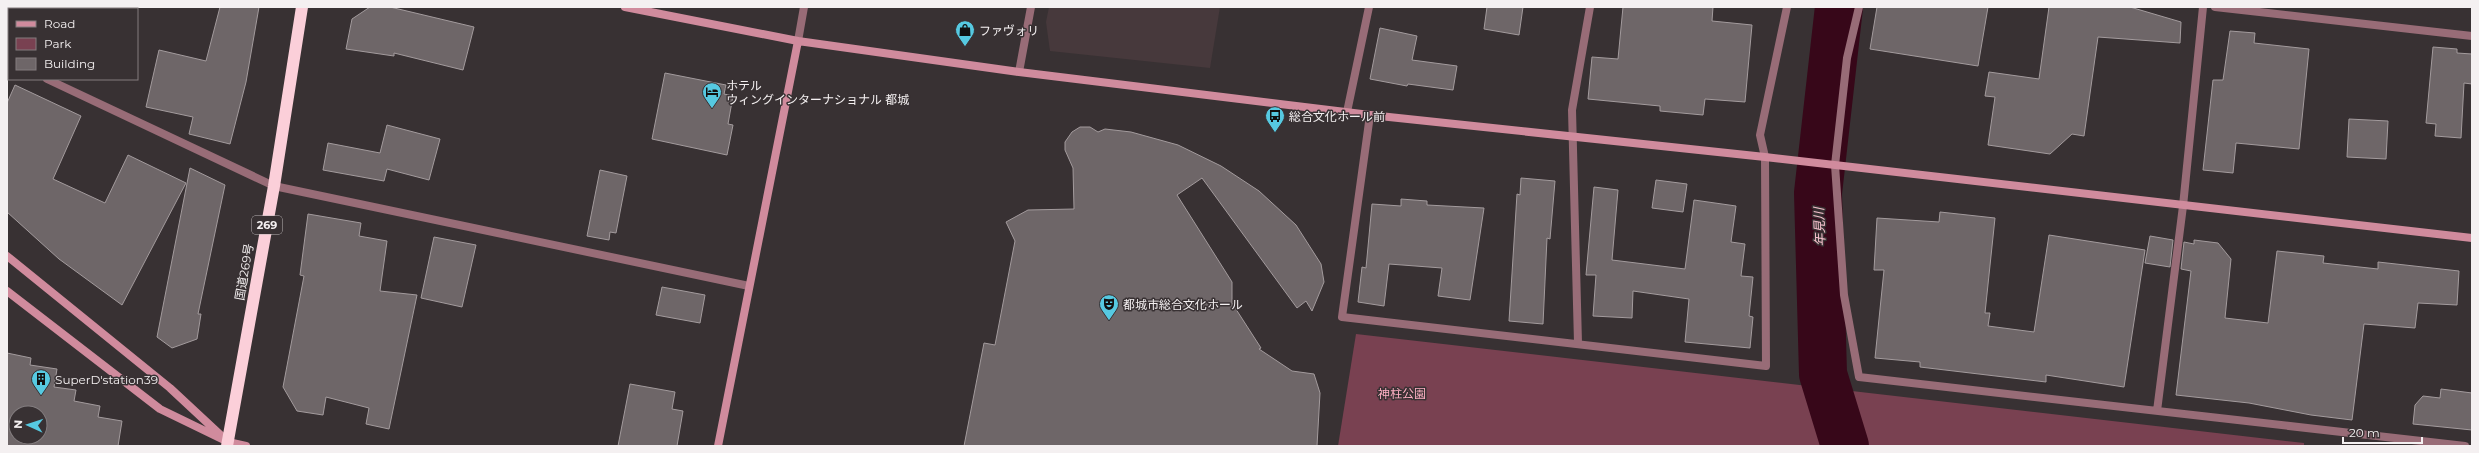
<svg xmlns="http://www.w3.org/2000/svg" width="2479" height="453" font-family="Montserrat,'Noto Sans JP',sans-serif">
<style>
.built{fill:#47393c}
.green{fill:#794151}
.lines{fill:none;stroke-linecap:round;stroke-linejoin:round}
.river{stroke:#370719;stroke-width:48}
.building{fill:#6e6668;stroke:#a39b9d;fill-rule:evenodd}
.street{stroke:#986c77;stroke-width:8}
.secondary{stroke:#d08b9d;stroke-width:8}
.highway{stroke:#fbcfd9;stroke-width:12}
.labels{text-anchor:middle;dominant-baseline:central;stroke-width:3;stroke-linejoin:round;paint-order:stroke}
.shield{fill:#383133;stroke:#bcb7b8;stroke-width:1}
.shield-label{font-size:11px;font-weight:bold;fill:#f4f0f1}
.poi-label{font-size:12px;fill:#f4f0f1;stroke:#383133;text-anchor:start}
.street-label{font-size:12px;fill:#f4f0f1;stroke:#383133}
.park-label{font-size:12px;fill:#feafc3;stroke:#383133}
.water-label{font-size:13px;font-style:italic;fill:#f9c3cf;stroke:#383133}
</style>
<rect width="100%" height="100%" fill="#383133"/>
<!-- built -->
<path class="built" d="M1049,7H1220L1210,68L1050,51L1046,22Z"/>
<!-- green -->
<path class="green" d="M1356,334L2304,443V446H1338Z"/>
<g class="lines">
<!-- river -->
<path class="river" d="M1839,7L1818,193L1823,374L1845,446"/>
</g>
<!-- building -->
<path class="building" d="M220,7H259L246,82L230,144L189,134L193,117L146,107L159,50L206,61Z
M370,7H390L474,27L463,70L394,53V56L346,49L352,19Z
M1487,7H1523L1519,35L1484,29Z
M1623,7H1713L1712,21L1752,25L1745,102L1705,99L1703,115L1660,111V106L1588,99L1592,57L1618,59Z
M1877,7H1988L1978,66L1870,49Z
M2049,7H2130L2181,22L2180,43L2098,37L2084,136L2072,134L2050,154L1988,145L1995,97L1985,96L1989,72L2039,79Z
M1380,28L1417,36L1412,60L1457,66L1453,90L1408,84L1407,86L1370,79Z
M2230,31L2255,33L2254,43L2309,49L2299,149L2236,143L2233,173L2203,170L2213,80H2223Z
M2433,47L2457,49V53L2472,54V84L2464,83L2461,138L2435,136L2436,124L2426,123Z
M665,73L726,85L724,94L733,96L728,124L733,125L727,155L652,139Z
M15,85L81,116L53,179L105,203L128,155L186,183L122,305L59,259L7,212V103Z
M2349,119L2388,121L2386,159L2347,157Z
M387,125L440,139L429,180L387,169L384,181L323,170L328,143L380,153Z
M1080,127H1090L1098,132L1105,129L1131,132L1178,145L1221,166L1259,191L1296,225L1321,264L1324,282L1312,311L1306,301L1297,308L1202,178L1177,195L1232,282V303L1261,348L1259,349L1292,371L1314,374L1320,393L1317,446H964L984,343L995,345L1015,241L1006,222L1028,210L1074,209L1073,168L1065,150V142L1072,132Z
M190,168L225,185L198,314H201L197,339L172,348L157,337Z
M600,170L627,176L616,233L610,232L609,240L587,236Z
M1521,178L1555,181L1550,239L1547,238L1543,324L1509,321L1517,194L1520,195Z
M1656,180L1687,184L1683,212L1652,208Z
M1594,187L1618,190L1612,260L1685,269L1694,200L1736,206L1731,242L1745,244L1741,276L1753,277L1749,316L1753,317L1750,348L1685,342L1689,299L1633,291L1632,318L1593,316L1596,275H1586Z
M1401,199L1427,201V205L1484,208L1470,300L1438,296L1442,268L1389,264L1384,306L1358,302L1362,267L1366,268L1372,204L1401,206Z
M1940,212L1995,218L1985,313H1990L1988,326L2034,332L2049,235L2145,250L2124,387L2046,375V382L1920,367V362L1875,358L1884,270H1874L1877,218L1939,222Z
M308,214L361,223L359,236L387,241L380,291L417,295L389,429L366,424L369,408L326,397L323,415L297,411L283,387L304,276L300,275Z
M2150,236L2173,240L2170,267L2145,263Z
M434,237L476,245L462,307L421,298Z
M2194,240L2218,243L2231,259L2225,318L2268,323L2277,251L2324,256L2323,263L2378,269V262L2459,271L2457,305L2418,303L2415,328L2364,324L2352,420L2311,415L2249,403L2176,395L2191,271L2181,269L2184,242L2194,244Z
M662,287L705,295L700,323L656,315Z
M7,353L31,358L30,365L57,369L54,387L76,390L74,401L100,406L98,417L122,421L118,446H7ZM16,413H40V437H16Z
M630,384L675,392L672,409L683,411L677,446H618Z
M2441,389L2472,393V430L2413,424L2415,405L2423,396L2440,398Z"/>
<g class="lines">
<!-- street -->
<path class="street" d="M1859,7L1847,58L1835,165L1844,295L1859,377L2465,446
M2215,7L2472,36
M798,41L804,7
M7,60L9,61
M1019,72L1031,7
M47,79L274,186L749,286
M1347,112L1369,7
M1370,115L1342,317L1766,366L1765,157L1760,135L1787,7
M1578,343L1572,110L1590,7
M2157,411L2183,206L2203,7"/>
<!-- secondary -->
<path class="secondary" d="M625,7L798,41L1019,72L1370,115L1765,157L2472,238
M7,256L170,388L228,442
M7,291L160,409L228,442L246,446
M718,446L798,41"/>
<!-- highway -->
<path class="highway" d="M227,446L274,186L302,7"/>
</g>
<!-- icons -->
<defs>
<g id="shop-pin" transform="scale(1)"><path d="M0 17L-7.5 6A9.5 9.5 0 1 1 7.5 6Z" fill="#56c9e1" stroke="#383133"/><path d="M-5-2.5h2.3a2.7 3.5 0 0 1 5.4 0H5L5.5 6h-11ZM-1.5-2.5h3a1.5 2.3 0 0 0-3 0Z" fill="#111"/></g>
<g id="hotel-pin" transform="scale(1)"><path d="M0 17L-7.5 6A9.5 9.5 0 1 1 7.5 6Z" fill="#56c9e1" stroke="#383133"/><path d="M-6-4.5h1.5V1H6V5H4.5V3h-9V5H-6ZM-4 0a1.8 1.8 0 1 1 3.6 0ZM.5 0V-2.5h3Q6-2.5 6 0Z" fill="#111"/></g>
<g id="bus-pin" transform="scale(1)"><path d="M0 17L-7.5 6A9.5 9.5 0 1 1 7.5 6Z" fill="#56c9e1" stroke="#383133"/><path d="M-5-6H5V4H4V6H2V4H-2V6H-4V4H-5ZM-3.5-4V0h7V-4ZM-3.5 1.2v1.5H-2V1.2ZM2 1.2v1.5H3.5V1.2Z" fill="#111"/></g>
<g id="theatre-pin" transform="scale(1)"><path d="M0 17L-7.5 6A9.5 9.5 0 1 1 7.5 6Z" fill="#56c9e1" stroke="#383133"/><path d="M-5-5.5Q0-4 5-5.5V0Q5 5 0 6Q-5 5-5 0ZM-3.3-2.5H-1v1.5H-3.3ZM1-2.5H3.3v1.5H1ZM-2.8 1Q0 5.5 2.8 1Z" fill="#111"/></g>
<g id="building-pin" transform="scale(1)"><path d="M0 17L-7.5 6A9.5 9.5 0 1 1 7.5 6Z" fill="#56c9e1" stroke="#383133"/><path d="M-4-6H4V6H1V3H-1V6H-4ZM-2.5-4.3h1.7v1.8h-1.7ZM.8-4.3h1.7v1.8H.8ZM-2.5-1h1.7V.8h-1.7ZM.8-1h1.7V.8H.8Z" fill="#111"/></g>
</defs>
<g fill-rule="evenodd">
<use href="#shop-pin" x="965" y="30"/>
<use href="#hotel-pin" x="712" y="92"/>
<use href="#bus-pin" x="1275" y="116"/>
<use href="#theatre-pin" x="1109" y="304"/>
<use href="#building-pin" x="41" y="379"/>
</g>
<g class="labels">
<!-- shield labels -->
<rect class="shield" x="252" y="216" width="30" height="18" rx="3"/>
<g class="shield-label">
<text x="267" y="225">269</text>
</g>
<!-- poi labels -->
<g class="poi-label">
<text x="979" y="30">ファヴォリ</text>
<text x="726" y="85">ホテル<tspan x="726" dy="14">ウィングインターナショナル 都城</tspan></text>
<text x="1289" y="116">総合文化ホール前</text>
<text x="1123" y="304">都城市総合文化ホール</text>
<text x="55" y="379">SuperD'station39</text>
</g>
<!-- street labels -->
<g class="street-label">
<text transform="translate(244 272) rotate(-80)">国道269号</text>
</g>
<!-- park labels -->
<g class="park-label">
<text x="1402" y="393">神柱公園</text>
</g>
<!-- water labels -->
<g class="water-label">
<text transform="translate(1819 227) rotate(-92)">年見川</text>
</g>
</g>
<!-- border -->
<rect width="2479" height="453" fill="none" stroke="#f4f0f1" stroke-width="16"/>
<!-- legend -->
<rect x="8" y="8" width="130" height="72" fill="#383133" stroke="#837d7f"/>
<rect x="16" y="21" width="20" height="6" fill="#d08b9d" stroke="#837d7f"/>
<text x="44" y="28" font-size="12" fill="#f4f0f1">Road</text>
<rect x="16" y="38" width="20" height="12" fill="#794151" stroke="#837d7f"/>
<text x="44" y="48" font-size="12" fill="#f4f0f1">Park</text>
<rect x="16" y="58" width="20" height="12" fill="#6e6668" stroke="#837d7f"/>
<text x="44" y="68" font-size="12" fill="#f4f0f1">Building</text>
<!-- north arrow -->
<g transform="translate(28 425) rotate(273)"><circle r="19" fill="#383133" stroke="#837d7f"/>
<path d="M0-3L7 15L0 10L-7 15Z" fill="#56c9e1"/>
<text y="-6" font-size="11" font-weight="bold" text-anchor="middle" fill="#f4f0f1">N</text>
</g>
<!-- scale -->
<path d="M2343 437v6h79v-6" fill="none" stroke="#f4f0f1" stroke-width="2"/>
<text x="2349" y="437" font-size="12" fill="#f4f0f1" stroke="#383133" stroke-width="3" paint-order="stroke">20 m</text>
</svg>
